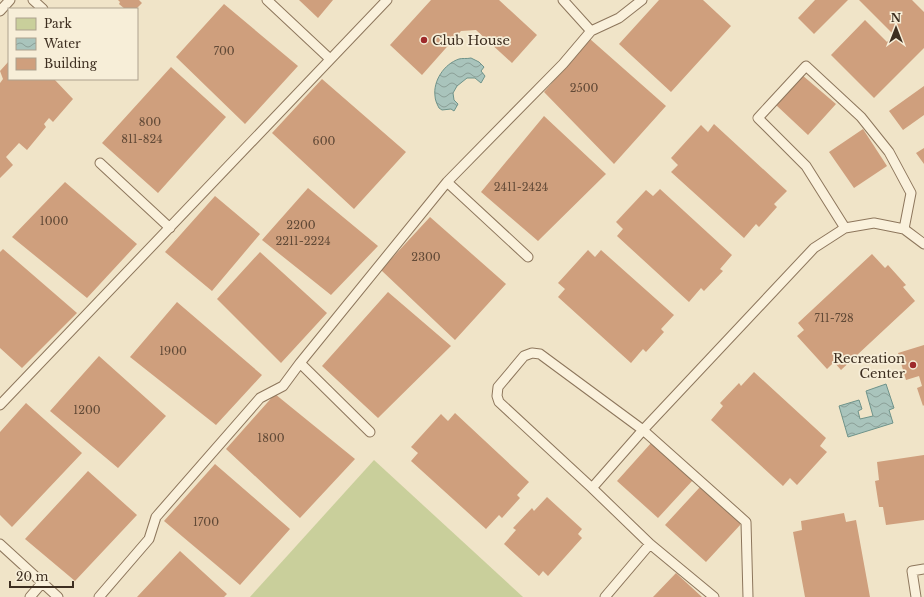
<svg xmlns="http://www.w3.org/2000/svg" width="924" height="597" font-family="'Libre Baskerville',serif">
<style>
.green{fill:#c9cf9b}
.water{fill:url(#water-waves);stroke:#6f938a}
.building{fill:#cf9f7d}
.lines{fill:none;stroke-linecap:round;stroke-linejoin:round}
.lane-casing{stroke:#8d765c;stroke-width:11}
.lane{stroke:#faf1dc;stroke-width:9}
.poi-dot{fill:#9e2a2b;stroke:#f7eed8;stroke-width:1.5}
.labels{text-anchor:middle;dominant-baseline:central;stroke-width:3.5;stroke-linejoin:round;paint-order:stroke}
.number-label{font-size:11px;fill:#624a37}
.poi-label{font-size:13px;fill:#3d2e20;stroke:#f7eed8;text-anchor:start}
</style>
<defs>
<pattern id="water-waves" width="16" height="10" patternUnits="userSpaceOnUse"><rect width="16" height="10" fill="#a9c4bc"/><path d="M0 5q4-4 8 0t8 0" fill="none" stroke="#8ba098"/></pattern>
</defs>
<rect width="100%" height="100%" fill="#f0e4c8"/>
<!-- green -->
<path class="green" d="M374,460L523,597H250Z"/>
<!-- water -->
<path class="water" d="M471,58L479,62L484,67L481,71L485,76L481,83L475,78H467L457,86L453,93L454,100L458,104L454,111L451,109L442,110L439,108C437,104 435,100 435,96C433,81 444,64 459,59C462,58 467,59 471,58Z
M886,384L894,408L889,410L893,423L848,437L839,406L859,400L862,409L858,411L860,419L873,416L866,391Z"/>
<!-- building -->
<path class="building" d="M118,0H139L142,3L136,9H125L119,4L120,2Z
M299,0H333L318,18Z
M431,0H499L537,35L512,63L476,30L461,31L422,75L390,45Z
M659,0H703L731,26L671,92L619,44Z
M815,0H848L814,34L798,18Z
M859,0H912L924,12V48L874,98L831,55L865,20L887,42L894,35Z
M224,4L298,66L245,124L176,57Z
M590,39L666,106L614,164L544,92Z
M9,61V79H51L53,80L54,79L73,99L53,122L49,118L44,124L46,127L27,150L19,143L6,157L13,165L0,178V83L3,79L0,71Z
M171,67L226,117L158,193L102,143Z
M802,75L836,104L808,135L776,105Z
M322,79L406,152L354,209L272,133Z
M924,86V115L903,130L889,111Z
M544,116L606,174L538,241L481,192Z
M714,124L787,191L774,204L777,207L759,227L756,224L744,238L671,172L678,165L671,158L701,125L708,132Z
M863,129L887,166L854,188L829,152Z
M924,148V164L916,153Z
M65,182L137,244L87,298L12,237Z
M308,188L378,246L331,295L262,240Z
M660,189L732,255L720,269L723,271L704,291L701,288L689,302L617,236L623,229L616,222L646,190L653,196Z
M215,196L260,234L212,291L165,252Z
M430,217L506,284L455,340L381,270Z
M3,249L77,313L22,368L0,348V252Z
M588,250L595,257L601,250L674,315L661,329L664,332L646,352L643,349L631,363L558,297L565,289L558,283Z
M260,252L327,313L281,363L217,299Z
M872,254L885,268L888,265L906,285L903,287L915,301L841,370L834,362L827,369L797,336L804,330L798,323Z
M388,292L451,346L378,418L322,366Z
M177,302L262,375L216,425L130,357Z
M924,345V405L923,406L917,388L922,386L919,376L906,380L898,353Z
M99,356L166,416L118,468L50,411Z
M754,372L826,438L820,446L827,452L797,485L790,478L783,486L711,420L723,406L720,403L739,383L741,386Z
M275,394L355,459L300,518L226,449Z
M26,403L82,453L12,527L0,515V432Z
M455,413L529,482L517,495L520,498L502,518L499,515L486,529L411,461L418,453L411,447L441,414L448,421Z
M652,442L693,480L658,518L617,481Z
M924,455V520L886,525L883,507H879L875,481L879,480L877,462Z
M215,464L290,529L240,585L164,521Z
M88,471L137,515L75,581L25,539Z
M700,487L741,524L706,562L665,525Z
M547,497L582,529L578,534L582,538L548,576L543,571L539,576L504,544L516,530L513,528L532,508L534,511Z
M844,513L846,522L856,520L870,597H805L793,532L802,530L801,521Z
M180,551L227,594L224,597H137Z
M676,573L702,597H653Z"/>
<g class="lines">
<!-- lane casing -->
<g class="lane-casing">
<path id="lane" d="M33,0L43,9
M267,0L330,59
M563,0L591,31
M0,11L10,0
M100,163L170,228
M447,182L528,257
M845,228L806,166L758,118L806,66L861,117L889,152L911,193L904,229
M300,363L370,432
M0,405L387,0
M592,488L499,402L497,396L498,387L524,356L532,353L540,354L643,430L746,522L748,597
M0,544L58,597
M30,597L42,583
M99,597L149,539L156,517L260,398L283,386L300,363L447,182L563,64L591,31L619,18L642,0
M605,597L650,544
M714,597L650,544L592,488L643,430L814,248L845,228L874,223L904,229L924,244
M916,597L912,571L924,569"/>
</g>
<!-- lane -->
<use href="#lane" class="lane"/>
</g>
<!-- markers -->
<g class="poi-dot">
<circle cx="424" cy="40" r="4"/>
<circle cx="913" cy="365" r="4"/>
</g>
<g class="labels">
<!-- number labels -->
<g class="number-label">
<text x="224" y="51">700</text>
<text x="584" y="88">2500</text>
<text x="150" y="122">800</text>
<text x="142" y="139">811-824</text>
<text x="324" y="141">600</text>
<text x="521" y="187">2411-2424</text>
<text x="54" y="221">1000</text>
<text x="301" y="225">2200</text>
<text x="303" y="241">2211-2224</text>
<text x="426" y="257">2300</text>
<text x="834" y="318">711-728</text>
<text x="173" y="351">1900</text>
<text x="87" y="410">1200</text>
<text x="271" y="438">1800</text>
<text x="206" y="522">1700</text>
</g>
<!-- poi labels -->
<g class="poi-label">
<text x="432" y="40">Club House</text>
<text x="905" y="358" text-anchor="end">Recreation<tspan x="905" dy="15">Center</tspan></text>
</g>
</g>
<!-- legend -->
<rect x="8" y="8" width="130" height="72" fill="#f7eed8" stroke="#ada18e"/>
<rect x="16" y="18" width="20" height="12" fill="#c9cf9b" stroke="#ada18e"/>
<text x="44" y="28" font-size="12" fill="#3d2e20">Park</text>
<rect x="16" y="38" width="20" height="12" fill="url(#water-waves)" stroke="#ada18e"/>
<text x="44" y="48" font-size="12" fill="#3d2e20">Water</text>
<rect x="16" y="58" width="20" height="12" fill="#cf9f7d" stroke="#ada18e"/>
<text x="44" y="68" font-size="12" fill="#3d2e20">Building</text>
<!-- north arrow -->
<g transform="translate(896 28)" stroke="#f7eed8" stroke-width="3" paint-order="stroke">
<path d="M0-3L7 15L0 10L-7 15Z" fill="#3d2e20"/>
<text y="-6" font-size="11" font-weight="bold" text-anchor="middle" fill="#3d2e20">N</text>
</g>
<!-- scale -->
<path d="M10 581v6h63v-6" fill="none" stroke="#3d2e20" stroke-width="2"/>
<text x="16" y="581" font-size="12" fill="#3d2e20" stroke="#f7eed8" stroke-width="3" paint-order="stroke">20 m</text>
</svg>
